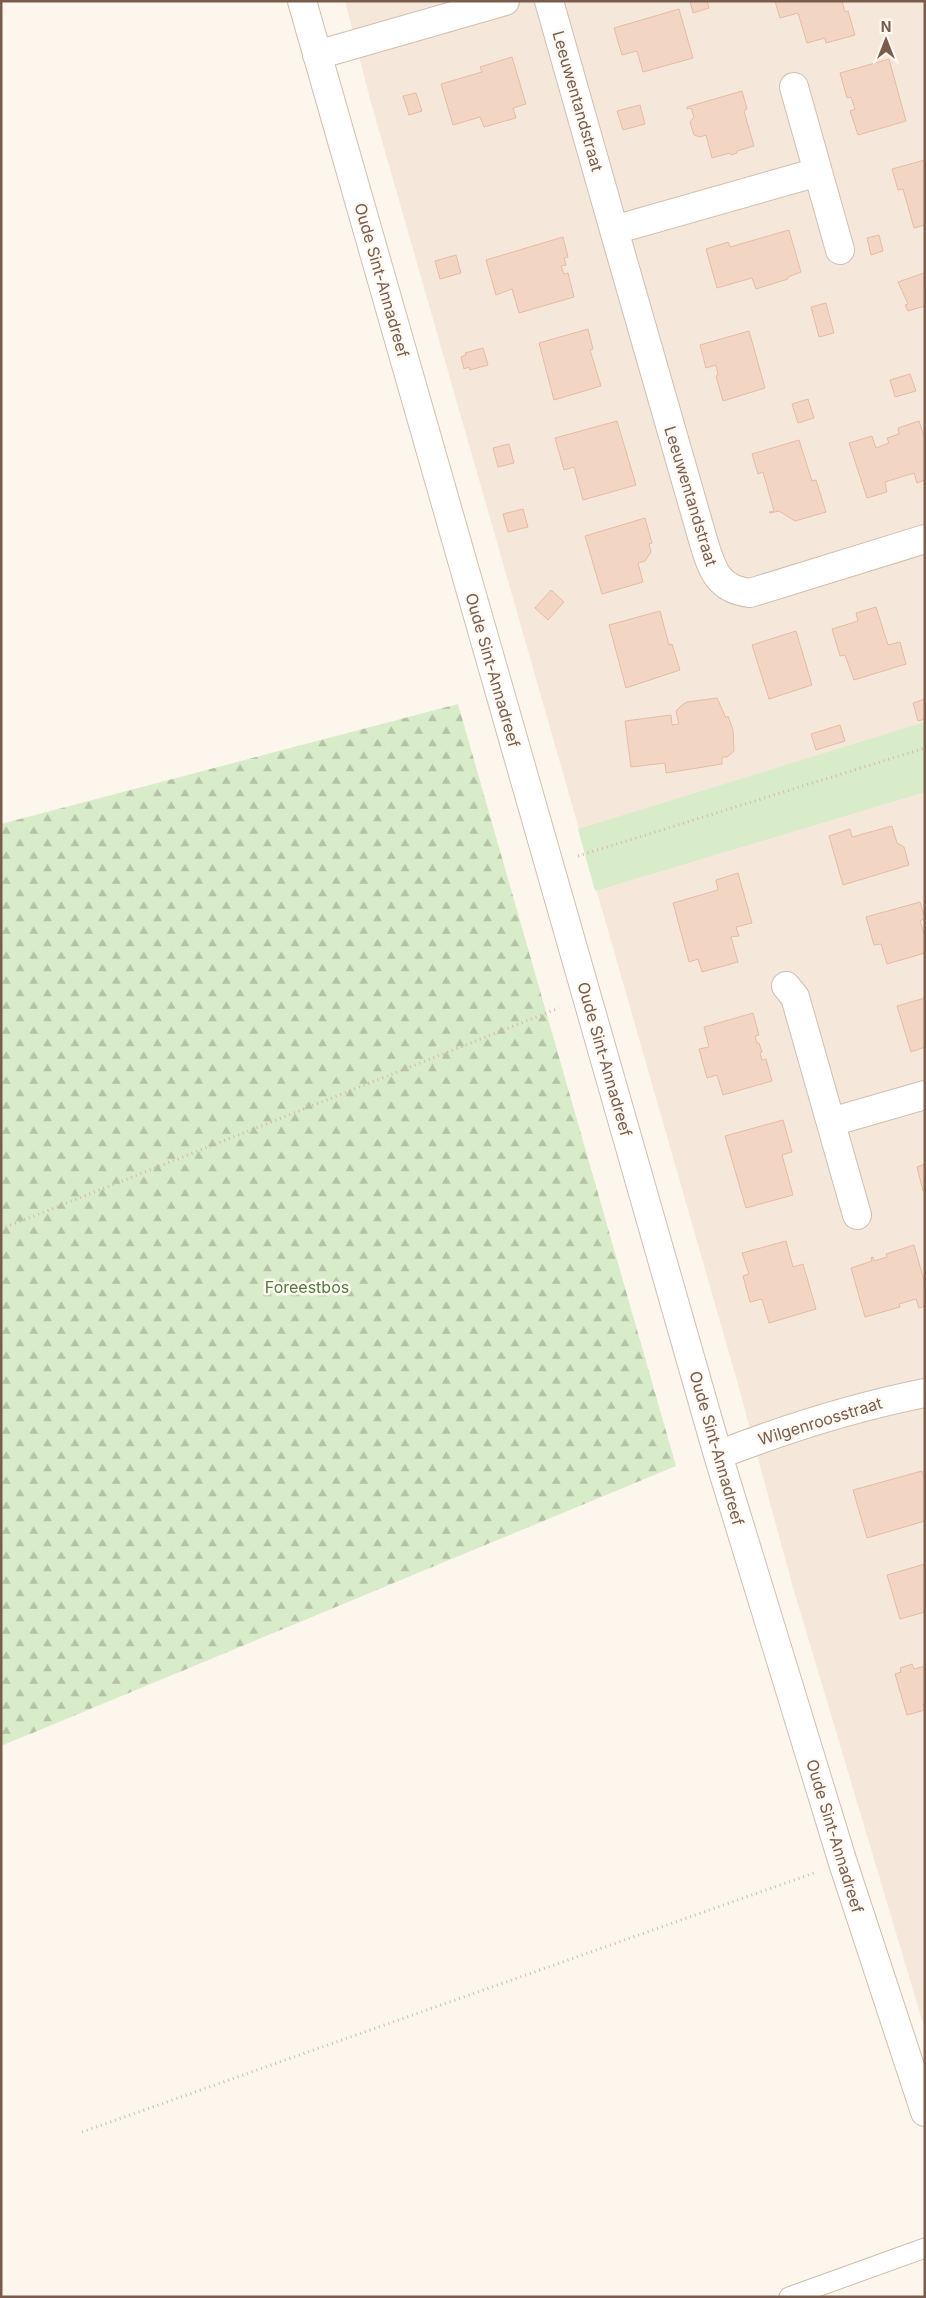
<svg xmlns="http://www.w3.org/2000/svg" width="926" height="2298" font-family="Inter,sans-serif">
<style>
.residential{fill:#f5e8da}
.forest{fill:url(#forest-firs)}
.green{fill:#d8ecc9}
.building{fill:#f3d5c3;stroke:#e6bba3}
.lines{fill:none;stroke-linecap:round;stroke-linejoin:round}
.lane-casing{stroke:#d1beb0;stroke-width:21}
.street-casing{stroke:#d1beb0;stroke-width:30}
.path{stroke:#d9b8a5;stroke-width:3;stroke-dasharray:1 4;stroke-linecap:butt}
.lane{stroke:#fff;stroke-width:19}
.street{stroke:#fff;stroke-width:28}
.labels{text-anchor:middle;dominant-baseline:central;stroke-width:5;stroke-linejoin:round;paint-order:stroke}
.street-label{font-size:16px;fill:#7a5c4d;stroke:#fffaf3}
.park-label{font-size:16px;fill:#537a41;stroke:#fffaf3}
</style>
<defs>
<pattern id="forest-firs" width="22" height="20" patternUnits="userSpaceOnUse" patternTransform="scale(1.25)"><rect width="22" height="20" fill="#d8ecc9"/><path d="M5 1l3.5 6h-7zM16 11l3.5 6h-7z" fill="#b4c2a5"/></pattern>
</defs>
<rect width="100%" height="100%" fill="#fdf6ec"/>
<!-- residential -->
<path class="residential" d="M345,1H925V2030L792,1584L737,1381L370,99Z"/>
<!-- forest -->
<path class="forest" d="M458,704L676,1466L1,1746V824Z"/>
<!-- green -->
<path class="green" d="M925,722V792L595,891L578,829Z"/>
<!-- building -->
<path class="building" d="M690,1H707L709,8L693,13Z
M775,1H842L845,12L848,11L855,35L826,43L825,38L807,43L798,13L780,18Z
M679,9L693,58L643,72L637,51L622,55L614,28Z
M512,57L526,104L513,108L516,118L484,127L480,117L453,125L441,84L482,72L480,67Z
M889,59L906,121L858,135L850,111L855,109L851,97L847,98L840,73Z
M742,91L747,109L744,111L754,146L737,151V153L731,155L730,153L712,158L706,135L700,137L694,135L690,122L694,117L691,108L687,109V107Z
M416,93L422,111L409,115L403,96Z
M640,105L645,124L623,130L617,111Z
M925,160V225L914,228L903,189L898,190L892,169Z
M789,230L801,272L788,277V279L756,289L752,278L717,288L706,249L728,242L730,247Z
M879,235L883,251L871,255L867,238Z
M563,237L568,257L564,258L566,265L561,266L564,274L568,273L574,297L519,313L512,289L496,295L486,260Z
M456,255L461,273L440,279L435,261Z
M924,273L925,306L908,311L905,305L908,304L898,282Z
M826,303L834,333L819,337L811,307Z
M588,329L593,349L590,350L601,386L554,400L539,343Z
M749,331L765,388L723,401L716,376L718,375L716,365L706,368L700,345Z
M483,348L488,365L470,370L469,367L464,369L461,357L466,355L465,353Z
M910,374L916,391L895,397L890,380Z
M808,399L814,418L798,423L792,404Z
M617,421L636,485L583,500L574,467L564,470L555,438Z
M919,421L925,439V480L917,483L914,473L885,482L887,492L867,498L849,443L872,436L876,448L889,443L887,438L899,434L898,428Z
M799,440L812,481L816,480L826,512L795,521L779,511L770,513L769,512L774,511L763,472L758,474L752,454Z
M509,444L514,463L498,467L493,448Z
M523,509L528,527L508,532L503,514Z
M645,518L652,543L649,544L651,552L645,561L638,563L643,582L602,594L585,536Z
M551,590L564,602L548,620L535,608Z
M876,607L888,645L900,642L906,664L854,680L845,655L840,656L832,629L858,621L856,613Z
M660,611L669,645L672,644L680,670L626,688L609,625Z
M796,631L812,685L769,699L752,645Z
M717,698L726,718L728,716L733,730L734,751L727,757H722V764L666,773L665,763L631,767L625,721L671,715L672,725L679,724L676,711L682,705L687,702Z
M925,699V719L918,721L913,703Z
M840,725L845,741L816,750L811,734Z
M892,826L897,843L904,847L909,865L843,885L829,836L850,829L852,837Z
M738,873L752,923L736,927L739,936L731,937L738,962L702,972L698,959L689,962L673,903L718,890L716,880Z
M920,902L925,918L920,921L925,936V953L887,964L881,944L874,945L866,917Z
M925,998V1047L911,1052L897,1006Z
M753,1013L759,1035L755,1036L757,1043H759L762,1052L760,1053L762,1060L766,1059L772,1081L723,1095L717,1075L707,1078L699,1049L709,1047L704,1027Z
M783,1120L792,1152L782,1155L793,1195L746,1208L725,1136Z
M925,1164V1190L923,1191L917,1167Z
M786,1241L793,1267L803,1264L816,1309L769,1323L762,1299L750,1302L743,1276L749,1274L742,1253Z
M914,1245L925,1284V1306L919,1308L916,1299L899,1304L900,1307L865,1317L851,1268L872,1261L871,1258L873,1257L874,1261L887,1257L886,1254Z
M922,1471L925,1481V1521L867,1538L853,1490Z
M925,1564V1612L900,1619L887,1575Z
M912,1664L914,1669L925,1666V1704H923L925,1710L907,1715L895,1674L901,1672L900,1668Z"/>
<g class="lines">
<!-- lane casing -->
<g class="lane-casing">
<path id="lane" d="M789,2297L925,2248"/>
</g>
<!-- street casing -->
<g class="street-casing">
<path id="street" d="M302,1L718,1455L843,1863L925,2112
M549,1L614,230
M317,55L505,1
M794,87L818,172
M840,250L818,172L614,230L703,540C712,569 717,589 750,593L925,539
M786,986L795,997L857,1215
M831,1122L925,1095
M718,1455C785,1429 855,1407 925,1393"/>
</g>
<!-- path -->
<path class="path" d="M578,856L925,748
M1,1229L559,1008
M82,2132L814,1873"/>
<!-- lane -->
<use href="#lane" class="lane"/>
<!-- street -->
<use href="#street" class="street"/>
</g>
<g class="labels">
<!-- street labels -->
<g class="street-label">
<text transform="translate(578 101) rotate(74)">Leeuwentandstraat</text>
<text transform="translate(382 280) rotate(74)">Oude Sint-Annadreef</text>
<text transform="translate(691 496) rotate(73)">Leeuwentandstraat</text>
<text transform="translate(493 670) rotate(74)">Oude Sint-Annadreef</text>
<text transform="translate(605 1059) rotate(74)">Oude Sint-Annadreef</text>
<text transform="translate(820 1421) rotate(-17)">Wilgenroosstraat</text>
<text transform="translate(717 1448) rotate(74)">Oude Sint-Annadreef</text>
<text transform="translate(835 1836) rotate(73)">Oude Sint-Annadreef</text>
</g>
<!-- park labels -->
<g class="park-label">
<text x="307" y="1287">Foreestbos</text>
</g>
</g>
<!-- border -->
<rect width="926" height="2298" fill="none" stroke="#7a5c4d" stroke-width="5"/>
<!-- north arrow -->
<g transform="translate(886 40)" stroke="#fffaf3" stroke-width="4" paint-order="stroke">
<path d="M0-4L9 19L0 12L-9 19Z" fill="#7a5c4d"/>
<text y="-8" font-size="14" font-weight="bold" text-anchor="middle" fill="#7a5c4d">N</text>
</g>
</svg>
